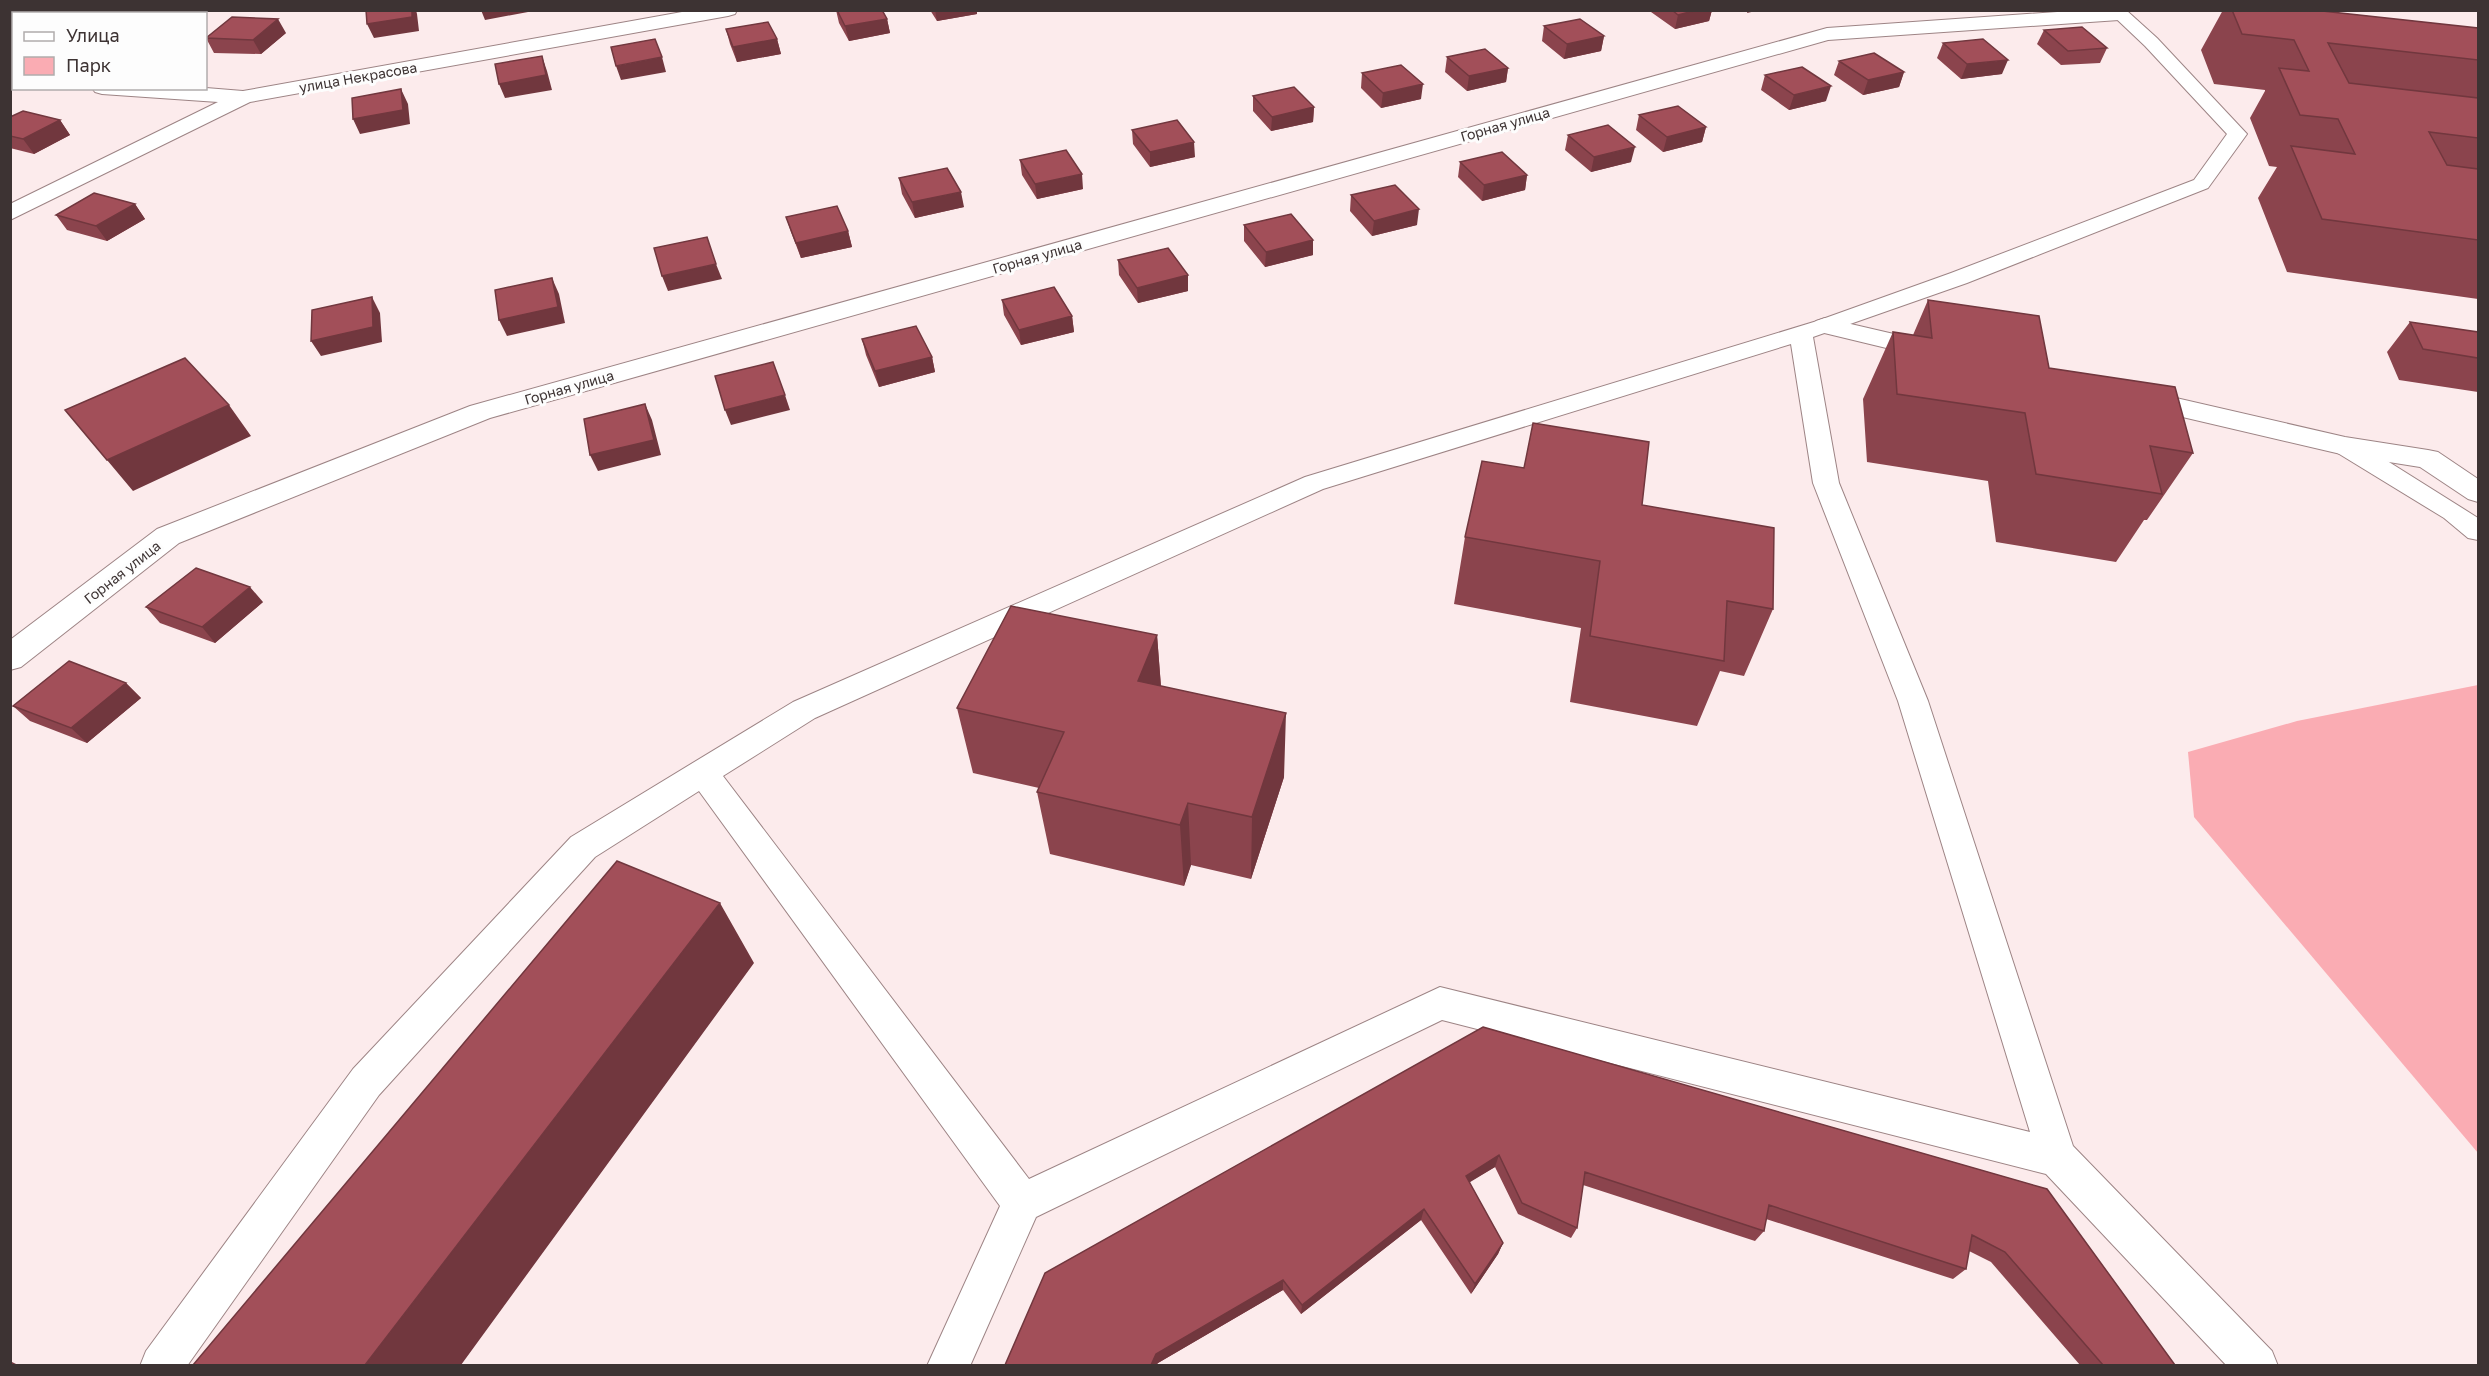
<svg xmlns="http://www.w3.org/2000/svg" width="2489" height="1376" font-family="'Golos Text',sans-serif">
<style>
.green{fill:#faacb3}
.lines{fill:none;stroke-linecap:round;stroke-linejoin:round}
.lane-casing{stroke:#9d8485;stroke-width:2}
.street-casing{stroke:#9d8485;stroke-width:2}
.lane{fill:#fff;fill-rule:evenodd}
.street{fill:#fff;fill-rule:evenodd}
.wall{fill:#8b444d}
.shaded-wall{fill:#71373e}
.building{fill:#a24f59;stroke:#71373e;stroke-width:1.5}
.labels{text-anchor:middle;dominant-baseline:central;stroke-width:6;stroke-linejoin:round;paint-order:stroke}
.far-street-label{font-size:14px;fill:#3d3333;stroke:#fdfdfd}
</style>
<rect width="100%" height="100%" fill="#fcebec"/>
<!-- green -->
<path class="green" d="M2478,685V1153L2194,817L2188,752L2297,721Z"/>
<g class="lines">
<!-- lane casing -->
<g class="lane-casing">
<path id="lane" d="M2107,10H2126L2157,38L2247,134L2208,188L1967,283L1813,337L1839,483L1928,701L2073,1146L2272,1351L2278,1366H2227L2046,1174L1442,1020L1036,1217L970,1366H927L1000,1206L699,791L595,857L379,1095L187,1366H140L146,1351L353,1069L571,837L793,702L1305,477L1817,321L1951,273L2194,180L2227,134L2145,46ZM1791,344L1813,483L1898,701L2030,1132L1440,987L1029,1179L723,776L815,718L1323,489Z
M2345,438L2354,440L2478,518V540L2468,538L2444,518L2336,452L2332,446L2336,440Z"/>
</g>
<!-- street casing -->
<g class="street-casing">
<path id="street" d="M693,10H737L735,14L728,16L250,102L10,220V204L218,102L102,94L95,92L92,88H206L243,91Z
M2086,10H2126L2129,14L2126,18L2119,20L1828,40L490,418L179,543L21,667L10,670V640L157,529L470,406L1827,28Z
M10,77H14V88H17L10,89Z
M1825,318L1941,345L1945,351L1941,357L1932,359L1816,331L1812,326L1816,321Z
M2137,389L2345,437L2428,450L2438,452L2478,479V502L2468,499L2420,467L2345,455L2127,404L2123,398L2127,392Z"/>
</g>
<!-- lane -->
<use href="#lane" class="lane"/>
<!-- street -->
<use href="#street" class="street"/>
</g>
<!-- wall -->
<path class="wall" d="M836,10H882L887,19L890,33L849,41L839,23Z
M930,10H977V14L937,21Z
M1651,10H1712L1709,21L1675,29L1651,12Z
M2223,10H2313L2478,28V299L2287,272L2258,198L2277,167L2269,166L2250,118L2265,91V90L2214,84L2201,50Z
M1544,26L1604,36L1601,51L1564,59L1542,41Z
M726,29L777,39L781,54L737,62L730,44Z
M2044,30L2107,48L2100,63L2061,65L2037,44Z
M286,33L261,54L214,53L206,38Z
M1943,43L2002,74L1961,79L1937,58Z
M1447,57L1508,68L1506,82L1467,91L1445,72Z
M1839,61L1904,72L1899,87L1863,95L1834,75Z
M1362,73L1421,99L1381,108L1361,88Z
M1765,75L1826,101L1789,110L1761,90Z
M1253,96L1314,107L1313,122L1271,131L1253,111Z
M1639,115L1706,127L1702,142L1663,152L1636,130Z
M10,117L60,120L70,135L34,154L10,148Z
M1132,130L1195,157L1150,167L1133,144Z
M1568,135L1631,162L1591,172L1565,150Z
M1020,160L1083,189L1037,199L1022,175Z
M1460,162L1527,175L1525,190L1482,201L1458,177Z
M899,178L964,207L915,218L902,194Z
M1351,195L1417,225L1372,236L1350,211Z
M135,204L145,219L107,241L67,230L56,215Z
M786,217L848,231L852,247L801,258L791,232Z
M1244,225L1313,240V255L1265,267L1244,241Z
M1118,260L1188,275V291L1138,303L1119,275Z
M1002,300L1072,316L1074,332L1021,345L1004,315Z
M1928,300L2049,368L2193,453L2147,520H2144L2116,562L1996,542L1988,481L1867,462L1863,399L1893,332L1913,335Z
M2410,322L2478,332V392L2399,380L2387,352Z
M862,339L932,357L935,372L879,387L866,355Z
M1642,505L1773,609L1744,676L1720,671L1697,726L1570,702L1581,628L1454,604L1465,537Z
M263,602L215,643L160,623L146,607Z
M1157,635L1161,686L1284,777L1251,879L1191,865L1184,886L1050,854L1037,792L1039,788L973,773L957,708Z
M126,683L141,698L87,743L30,721L13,706Z
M1483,1027L2047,1189L2175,1365H2080L1991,1262L1969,1251L1966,1269L1953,1279L1766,1219L1764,1231L1755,1241L1583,1185L1577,1228L1571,1238L1518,1214L1495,1167L1469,1182L1503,1243L1498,1254L1471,1294L1421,1220L1301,1314L1283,1290L1158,1363L1005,1365Z"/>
<!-- shaded-wall -->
<path class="shaded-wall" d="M117,10H120L122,14H113Z
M412,10H416L417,14L419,31L374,38L367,24Z
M481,10H528V12L485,20Z
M935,10H977V14L937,21Z
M1697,10H1712L1709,21L1675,29L1678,15Z
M1748,10H1760L1747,13Z
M278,19L286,33L261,54L253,40Z
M887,19L890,33L849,41L845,26Z
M1604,36L1601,51L1564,59L1567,44Z
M777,39L781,54L737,62L733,47Z
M542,56L547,71L552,90L505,98L499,84Z
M662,57L666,72L621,80L616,66Z
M2008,60L2002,74L1961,79L1967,64Z
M1508,68L1506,82L1467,91L1469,76Z
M1904,72L1899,87L1863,95L1868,80Z
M1423,84L1421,99L1381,108L1383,93Z
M1831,86L1826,101L1789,110L1794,95Z
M401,89L408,104L410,124L360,134L353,119Z
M1314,107L1313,122L1271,131L1272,117Z
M60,120L70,135L34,154L23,139Z
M1706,127L1702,142L1663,152L1667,137Z
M1194,142L1195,157L1150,167V152Z
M1635,147L1631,162L1591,172L1594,157Z
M1082,174L1083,189L1037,199L1035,184Z
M1527,175L1525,190L1482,201L1484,185Z
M961,192L964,207L915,218L912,202Z
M135,204L145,219L107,241L96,226Z
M1419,209L1417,225L1372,236L1374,221Z
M848,231L852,247L801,258L796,243Z
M1313,240V255L1265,267L1266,252Z
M716,264L722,279L668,291L662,276Z
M1188,275V291L1138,303L1137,288Z
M552,278L559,294L565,323L507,336L499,320Z
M372,297L380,313L382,342L321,356L311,341Z
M1072,316L1074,332L1021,345L1019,330Z
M932,357L935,372L879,387L875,371Z
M785,395L790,410L731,425L725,410Z
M645,404L652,420L661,455L598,471L590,455Z
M229,405L251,436L133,491L107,460Z
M250,587L263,602L215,643L202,627Z
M1157,635L1162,701L1138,681Z
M126,683L141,698L87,743L71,728Z
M1286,713L1284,777L1251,879L1252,817Z
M1188,803L1191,865L1184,886L1180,825Z
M720,903L754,963L461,1365H365Z
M1499,1155L1495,1167L1462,1187L1466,1176Z
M1424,1209L1421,1220L1301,1314L1302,1305Z
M1503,1243L1498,1254L1471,1294L1475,1284Z
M1283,1280V1290L1158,1363L1157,1365H1151L1156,1354Z
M10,1361L18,1365H10Z"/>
<!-- building -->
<path class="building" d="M66,10H117L113,14H62Z
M366,10H412V17L367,24Z
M837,10H882L887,19L845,26Z
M1672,10H1697L1678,15Z
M2232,10H2313L2478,28V60L2328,43L2349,83L2478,98V138L2429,132L2447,165L2478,169V240L2322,219L2291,146L2355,154L2338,119L2300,115L2279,68L2309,71L2294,40L2242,34Z
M232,17L278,19L253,40L206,38Z
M1580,19L1604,36L1567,44L1544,26Z
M768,22L777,39L733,47L726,29Z
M2082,27L2107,48L2068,51L2044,30Z
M655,39L662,57L616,66L611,47Z
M1983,39L2008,60L1967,64L1943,43Z
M1485,49L1508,68L1469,76L1447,57Z
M1874,53L1904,72L1868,80L1839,61Z
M542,56L546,75L499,84L495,64Z
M1401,65L1423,84L1383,93L1362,73Z
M1802,67L1831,86L1794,95L1765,75Z
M1294,87L1314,107L1272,117L1253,96Z
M401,89L403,110L353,119L352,98Z
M1678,106L1706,127L1667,137L1639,115Z
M23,111L60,120L23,139L10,136V117Z
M1177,120L1194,142L1150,152L1132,130Z
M1608,125L1635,147L1594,157L1568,135Z
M1066,150L1082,174L1035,184L1020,160Z
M1502,152L1527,175L1484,185L1460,162Z
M947,168L961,192L912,202L899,178Z
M1395,185L1419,209L1374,221L1351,195Z
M94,193L135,204L96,226L56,215Z
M837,206L848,231L796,243L786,217Z
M1291,214L1313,240L1266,252L1244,225Z
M707,237L716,264L662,276L654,248Z
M1168,248L1188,275L1137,288L1118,260Z
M552,278L558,307L499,320L495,290Z
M1054,287L1072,316L1019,330L1002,300Z
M372,297L373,327L311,341L312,310Z
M1928,300L2039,316L2049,368L2175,387L2193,453L2150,446L2162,494L2036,474L2025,413L1897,394L1893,332L1932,338Z
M2410,322L2478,332V358L2423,349Z
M916,326L932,357L875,371L862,339Z
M185,358L229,405L107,460L65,410Z
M773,362L785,395L725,410L715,376Z
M645,404L654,440L590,455L584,419Z
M1533,423L1649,442L1642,505L1774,528L1773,609L1727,601L1724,661L1590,636L1600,561L1465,537L1482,461L1524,468Z
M196,568L250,587L202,627L146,607Z
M1011,606L1157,635L1138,681L1286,713L1252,817L1188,803L1180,825L1037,792L1064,732L957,708Z
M69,661L126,683L71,728L13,706Z
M617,861L720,903L365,1365H193Z
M1483,1027L2047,1189L2175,1365H2103L2005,1252L1972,1235L1966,1269L1769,1205L1764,1231L1585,1172L1577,1228L1522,1203L1499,1155L1466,1176L1503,1243L1475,1284L1424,1209L1302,1305L1283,1280L1156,1354L1151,1365H1005L1045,1273Z"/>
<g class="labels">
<!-- far-street labels -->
<g class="far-street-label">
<text transform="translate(358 77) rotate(-10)">улица Некрасова</text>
<text transform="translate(1505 124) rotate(-16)">Горная улица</text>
<text transform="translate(1037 256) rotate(-16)">Горная улица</text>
<text transform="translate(569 387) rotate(-16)">Горная улица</text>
<text transform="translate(122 572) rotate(-38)">Горная улица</text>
</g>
</g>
<!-- border -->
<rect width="2489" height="1376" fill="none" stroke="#3d3333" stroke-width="24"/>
<!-- legend -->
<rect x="12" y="12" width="195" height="78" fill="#fdfdfd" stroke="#b0acac" stroke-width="1.5"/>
<rect x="24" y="32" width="30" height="9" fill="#ffffff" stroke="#b0acac" stroke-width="1.5"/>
<text x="66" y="42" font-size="18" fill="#3d3333">Улица</text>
<rect x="24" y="57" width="30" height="18" fill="#faacb3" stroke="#b0acac" stroke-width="1.5"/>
<text x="66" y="72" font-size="18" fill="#3d3333">Парк</text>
</svg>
